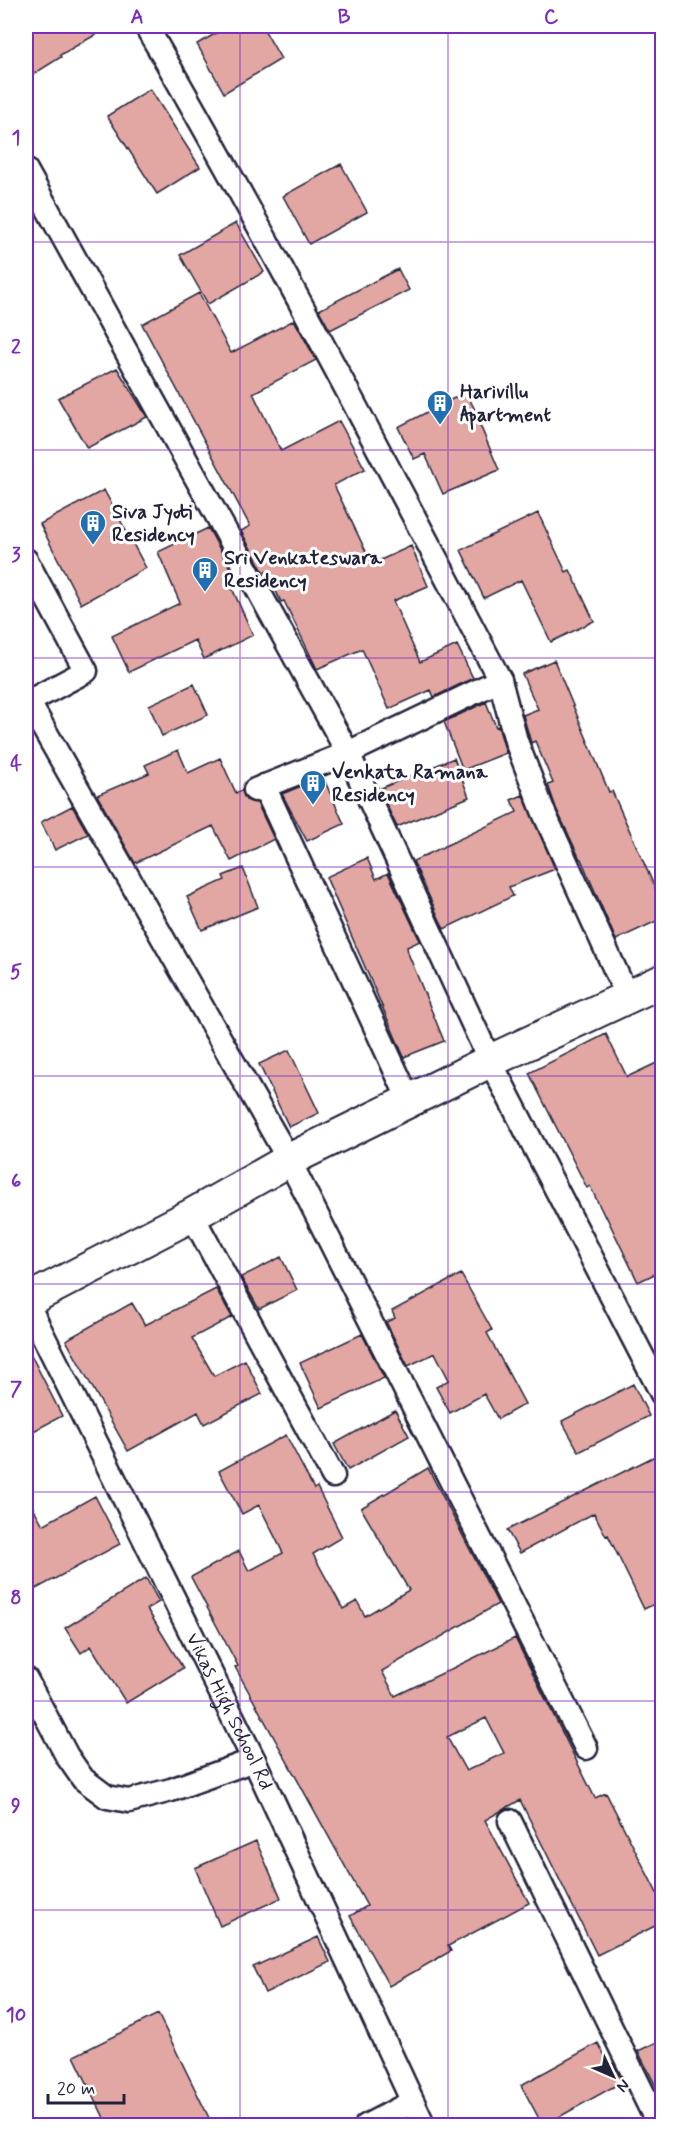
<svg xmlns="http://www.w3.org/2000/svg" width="688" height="2151" font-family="Mynerve,sans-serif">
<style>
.building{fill:#e2a7a3;stroke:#22223b;stroke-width:1.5;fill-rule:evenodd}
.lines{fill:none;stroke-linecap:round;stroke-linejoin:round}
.street-casing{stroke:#22223b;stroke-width:27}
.secondary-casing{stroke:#22223b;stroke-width:36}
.street{stroke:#fff;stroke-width:22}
.secondary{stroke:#fff;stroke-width:32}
.grid{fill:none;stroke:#7b2cbf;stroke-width:1.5;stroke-opacity:0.55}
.labels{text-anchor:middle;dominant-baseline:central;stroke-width:6;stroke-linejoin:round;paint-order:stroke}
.poi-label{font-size:20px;font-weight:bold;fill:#22223b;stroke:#fff;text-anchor:start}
.street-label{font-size:20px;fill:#22223b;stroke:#fff}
.neatline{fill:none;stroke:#7b2cbf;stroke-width:2}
.grid-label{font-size:20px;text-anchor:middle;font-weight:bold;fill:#7b2cbf}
</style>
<rect width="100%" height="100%" fill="#fff"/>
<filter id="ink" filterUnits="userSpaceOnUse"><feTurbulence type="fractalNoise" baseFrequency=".0167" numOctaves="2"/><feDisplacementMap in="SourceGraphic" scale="12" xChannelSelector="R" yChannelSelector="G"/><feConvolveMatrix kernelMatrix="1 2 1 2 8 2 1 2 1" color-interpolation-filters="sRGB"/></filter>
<g filter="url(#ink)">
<!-- building -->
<path class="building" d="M26,26H111L60,55L61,57L26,79Z
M229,26H262L281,59L224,93L197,44Z
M150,89L200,167L157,194L107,116Z
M341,164L367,212L309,244L283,196Z
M236,223L264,272L208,304L180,255Z
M398,269L409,290L330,330L319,310Z
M199,293L231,353L294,320L316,360L253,393L281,451L339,421L365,469L334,485L372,564L411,546L428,586L393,601L420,662L457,645L473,678L434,697L431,690L389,709L362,649L317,669L284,601L281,602L267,571L264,573L241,531L250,526L142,324Z
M117,368L147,417L87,448L58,398Z
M466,392L482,424L480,425L499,470L443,494L425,454L414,459L398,427Z
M104,490L146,568L81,604L40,524Z
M538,513L566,572L570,570L594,621L551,642L521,580L484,598L461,550Z
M208,528L239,584L232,588L253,635L204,659L195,640L129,672L112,636L180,603L158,552Z
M554,660L609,792L612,791L663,906V918L616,940L581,859H580L556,808L548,785L553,783L535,741L531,743L523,715L538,709L522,674Z
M194,684L208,715L162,736L149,705Z
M486,702L496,727L498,726L506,753L463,770L444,722Z
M178,750L188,773L220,758L236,793L242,790L246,800L257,803L274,839L231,861L213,826L135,863L97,795L149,773L145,765Z
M454,758L469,797L397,827L379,789Z
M323,777L344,824L307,841L282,794Z
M523,795L555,869L509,887L513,896L444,929L413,861L517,812L511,800Z
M72,806L88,834L55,850L41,822Z
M367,858L376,879L388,873L420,941L407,947L408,953L444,1041L404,1057L326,877Z
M243,868L258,907L202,930L187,897L225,880L223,876Z
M606,1034L627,1077L663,1060V1270L638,1282L606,1216L605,1217L590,1186L587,1188L529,1073Z
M289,1050L319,1113L289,1127L259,1064Z
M281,1257L297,1290L259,1309L241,1277Z
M461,1274L492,1330L487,1333L525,1404L498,1419L484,1394L450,1413L436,1387L449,1380L435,1353L408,1366L386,1322L395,1318L392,1311Z
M216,1289L232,1317L192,1338L214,1376L245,1360L262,1394L204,1424L198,1412L128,1451L66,1340L132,1303L145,1325Z
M362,1334L384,1378L321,1408L300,1363Z
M26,1345L62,1416L26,1435Z
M633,1384L649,1416L579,1452L562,1421Z
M395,1410L409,1436L348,1470L334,1444Z
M286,1435L314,1489L317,1487L342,1537L313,1554L343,1609L357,1601L365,1616L409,1590L361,1508L428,1468L498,1604L382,1671L395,1696L515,1638L595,1798L606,1793L663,1905V1922L597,1955L520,1800L485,1820L529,1903L448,1946L451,1951L389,1986L350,1916L367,1906L235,1667L238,1666L191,1577L239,1551L249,1571L283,1553L259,1505L242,1514L219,1471ZM486,1718L504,1753L466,1771L447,1737Z
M663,1452V1600L644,1609L608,1535L606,1536L594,1513L520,1553L507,1530Z
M26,1495L43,1525L95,1496L120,1544L34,1590L26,1574Z
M146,1578L159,1602L147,1609L183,1668L126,1703L91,1646L81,1653L65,1628Z
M256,1841L281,1898L220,1926L195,1868Z
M318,1937L330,1962L265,1993L253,1967Z
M158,2014L213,2126H108L74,2056Z
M663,2039V2100L638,2051Z
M598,2043L610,2065L613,2063L622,2082L543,2126L521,2085Z"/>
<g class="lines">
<!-- street casing -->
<g class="street-casing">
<g id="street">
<path d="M146,26C270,240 384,460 500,680L516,741L544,813L627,996"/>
<path d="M26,170L348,753L490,1061L662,1394"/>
<path d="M26,560L86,671L26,703"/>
<path d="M28,701L289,1160L586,1748"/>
<path d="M264,786L410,1102"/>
<path d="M255,790L348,753L500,680"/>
<path d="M192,1215L333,1476"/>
<path id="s1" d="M26,1301L254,1760L424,2126"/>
<path d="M26,1679L67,1756L83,1779L107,1797L129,1801L171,1790L254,1760"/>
<path d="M510,1821L659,2126"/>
<path d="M366,2126L412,2102"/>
</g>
</g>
<!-- secondary casing -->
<g class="secondary-casing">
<path id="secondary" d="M26,1301L192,1215L289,1160L490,1061L662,981"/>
</g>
<!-- street -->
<use href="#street" class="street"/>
<!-- secondary -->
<use href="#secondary" class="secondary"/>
</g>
</g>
<!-- grid -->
<path class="grid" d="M240,26V2126M448,26V2126M26,242H662M26,450H662M26,658H662M26,867H662M26,1076H662M26,1284H662M26,1492H662M26,1701H662M26,1910H662"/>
<!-- icons -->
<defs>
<g id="building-pin" transform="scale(1.35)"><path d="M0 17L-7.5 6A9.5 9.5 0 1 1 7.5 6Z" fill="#1f6fb2" stroke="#fff"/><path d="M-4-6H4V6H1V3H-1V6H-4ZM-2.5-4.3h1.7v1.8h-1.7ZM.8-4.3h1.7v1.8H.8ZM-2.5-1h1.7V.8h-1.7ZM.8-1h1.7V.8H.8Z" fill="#fff"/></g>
</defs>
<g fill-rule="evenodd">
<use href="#building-pin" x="440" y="403"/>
<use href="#building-pin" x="93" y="523"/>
<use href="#building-pin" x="205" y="570"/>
<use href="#building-pin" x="313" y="783"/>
</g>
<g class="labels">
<!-- poi labels -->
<g class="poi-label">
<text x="460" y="392">Harivillu<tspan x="460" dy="23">Apartment</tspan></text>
<text x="112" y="512">Siva Jyoti<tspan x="112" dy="23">Residency</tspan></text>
<text x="224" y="558">Sri Venkateswara<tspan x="224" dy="23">Residency</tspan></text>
<text x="332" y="772">Venkata Ramana<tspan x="332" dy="23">Residency</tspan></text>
</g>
<!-- street labels -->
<g class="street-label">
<text stroke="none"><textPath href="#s1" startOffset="458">Vikas High School Rd</textPath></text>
</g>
</g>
<!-- margin -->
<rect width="688" height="2151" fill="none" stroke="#fff" stroke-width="66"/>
<!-- north arrow -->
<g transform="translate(613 2076) rotate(134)" stroke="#ffffff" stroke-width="4.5" paint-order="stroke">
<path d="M0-4.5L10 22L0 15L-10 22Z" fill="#22223b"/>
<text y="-9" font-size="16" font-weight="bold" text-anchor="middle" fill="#22223b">N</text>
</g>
<!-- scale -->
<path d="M48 2094v9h76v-9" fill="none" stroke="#22223b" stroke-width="3"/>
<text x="57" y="2094" font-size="18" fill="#22223b" stroke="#ffffff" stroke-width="4.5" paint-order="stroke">20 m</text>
<rect x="33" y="33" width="622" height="2085" class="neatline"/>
<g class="grid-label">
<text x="137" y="23">A</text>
<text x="344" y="23">B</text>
<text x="551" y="23">C</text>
<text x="16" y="144">1</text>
<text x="16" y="353">2</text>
<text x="16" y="561">3</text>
<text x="16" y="770">4</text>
<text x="16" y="978">5</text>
<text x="16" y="1187">6</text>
<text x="16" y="1395">7</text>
<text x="16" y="1604">8</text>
<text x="16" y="1812">9</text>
<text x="16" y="2021">10</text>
</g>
</svg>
